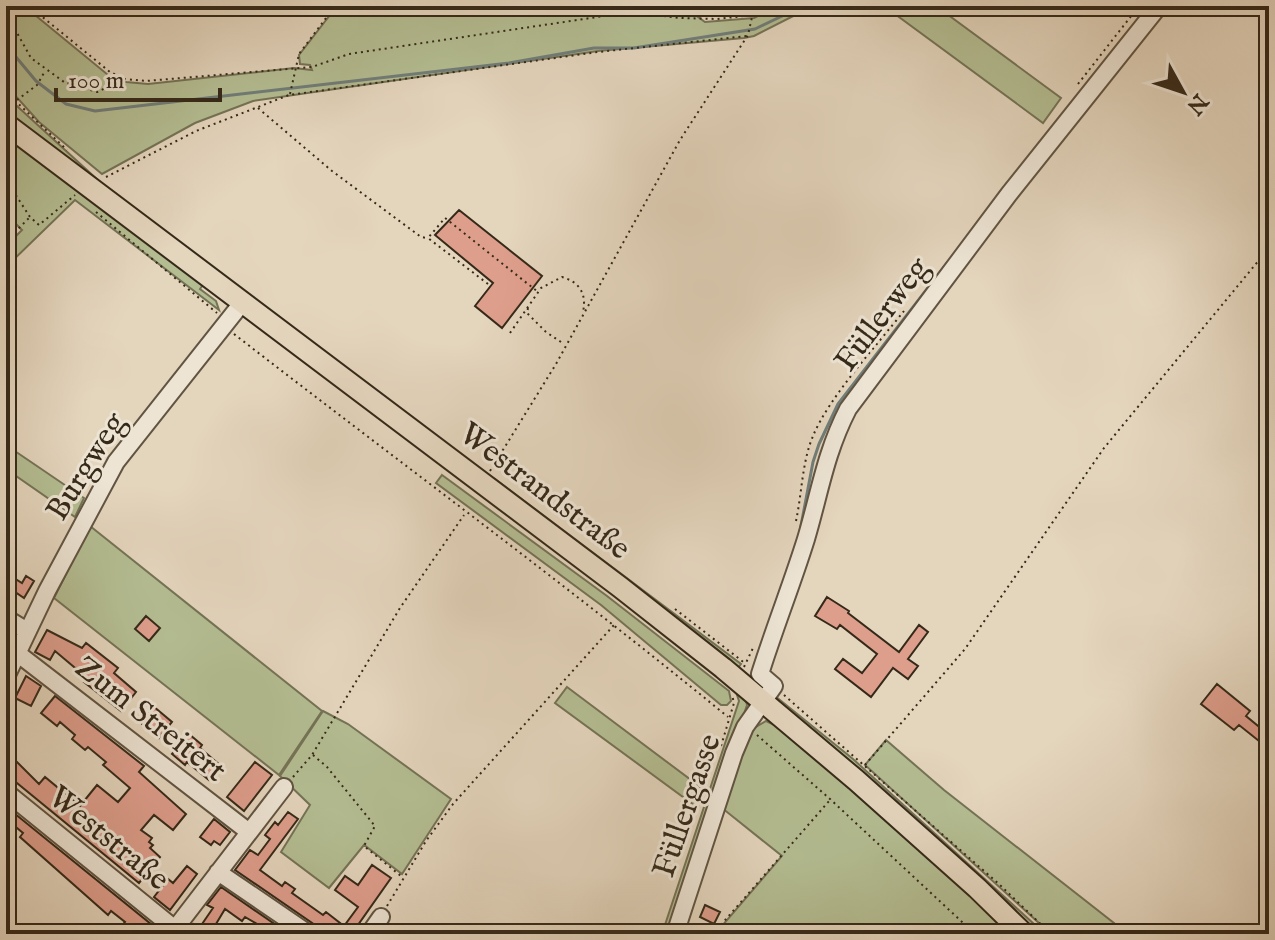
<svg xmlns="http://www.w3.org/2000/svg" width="1275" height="940" font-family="'IM FELL English',serif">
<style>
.green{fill:#b4bd92;stroke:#747356;stroke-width:2}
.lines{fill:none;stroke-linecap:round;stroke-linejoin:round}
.stream{stroke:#707e7a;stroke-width:3}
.building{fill:#de9e8c;stroke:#352919;stroke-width:2}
.minor-casing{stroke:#615442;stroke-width:20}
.major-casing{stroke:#352919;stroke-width:24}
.path{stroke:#352919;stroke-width:2;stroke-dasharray:2 4;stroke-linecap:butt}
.minor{stroke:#ede4d4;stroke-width:16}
.major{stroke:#e4d5bd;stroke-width:20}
.labels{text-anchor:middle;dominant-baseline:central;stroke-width:6;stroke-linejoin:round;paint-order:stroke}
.street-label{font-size:32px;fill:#352919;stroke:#ede4d4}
</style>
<rect width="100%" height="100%" fill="#e4d5bd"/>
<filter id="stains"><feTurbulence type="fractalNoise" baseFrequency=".0025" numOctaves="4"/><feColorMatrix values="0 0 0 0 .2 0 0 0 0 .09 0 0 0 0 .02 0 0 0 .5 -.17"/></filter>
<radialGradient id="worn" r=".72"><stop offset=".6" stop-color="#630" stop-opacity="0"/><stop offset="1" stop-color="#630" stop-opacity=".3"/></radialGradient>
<!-- green -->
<path class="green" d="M6,6H24L108,75L126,82L148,84L294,68L312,70L310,65L300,64L299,55L337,6H683L705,22L754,18L777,6H813L754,36L744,38L598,51L253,101L195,123L102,174L39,122L13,93L6,90Z
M884,6H936L1061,98L1043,123Z
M6,96L99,181L96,184L6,118Z
M6,130L205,282L200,289L216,301L219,310L75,200L6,267V246L22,230L6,214Z
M6,445L84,498L75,517L6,469Z
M442,475L607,596L729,691L731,701L727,705H721L601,605L436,483Z
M495,479L741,664L737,669L492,483Z
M90,526L322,711L279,775L54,598Z
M734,686L745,696L747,705L671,934H662L739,701Z
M567,687L703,789L698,808L555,703Z
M775,696L853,759L1045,934H1032L775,701Z
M323,711L348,724L451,799L402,874L364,845L329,888L281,852L310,805L280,776Z
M766,721L783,729L854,786L1014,934H715L782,856L722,808L751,730Z
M886,740L944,790L1128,934H1051L865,765Z"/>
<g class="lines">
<!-- stream -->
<path class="stream" d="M6,45L36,81L66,104L95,111L509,63L594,48H634L755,29L803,6
M800,531L813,462L819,444L838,404L948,262"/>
</g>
<!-- building -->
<path class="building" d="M459,210L542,276L502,328L475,306L493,283L435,235Z
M6,573L22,583L26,576L34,581L24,598L15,592L6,606Z
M827,597L849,611L848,613L899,652L919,625L928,632L908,659L918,666L908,679L893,668L871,697L835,669L843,659L862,673L877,654L840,625L837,629L815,616Z
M146,616L160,628L149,641L135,629Z
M47,630L82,648L86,643L118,668L114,673L136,692L121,711L84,682L87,678L55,651L50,660L35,652Z
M26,676L41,686L31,706L15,698Z
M1217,684L1250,711L1246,716L1269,735V749L1239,725L1234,730L1201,704Z
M55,696L144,766L139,772L186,814L173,830L154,815L141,830L152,838L149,842L153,845L150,848L160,857L139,883L6,774V765L12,757L39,784L45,777L80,806L97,785L118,802L130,788L103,765L106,762L88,747L85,750L72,739L75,735L60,722L57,726L41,713Z
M153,706L172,722L159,738L140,722Z
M189,734L202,745L200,748L221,766L209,780L187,762L185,765L172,754Z
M255,762L272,775L244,811L227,797Z
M9,809L157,929L153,934H115L125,922L111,911L108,915L20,837L23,833L6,819Z
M288,812L298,819L260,870L282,886L285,882L295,889L292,893L323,915L326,912L344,926L358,907L335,890L345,876L358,885L372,865L391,878L358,925L356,934H322L315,925L235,870L250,850L258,855L270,839L265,835L275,822L278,825Z
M214,819L230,832L220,845L214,841L211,845L200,837Z
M187,866L197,874L170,910L154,897L168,879L173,883Z
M221,887L289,934H274L245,917L242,921L225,909L210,934H187L194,924L200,927L213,908L207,905Z
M705,905L720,912L714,924L700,917Z"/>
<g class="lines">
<!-- minor casing -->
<g class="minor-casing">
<path id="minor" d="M6,618L27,631
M17,653L249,832
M6,677L47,591L116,462L242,303
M6,792L175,929
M218,872L309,934
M171,934L284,787
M369,934L381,917
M675,934L734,753L745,727L774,686L760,674C774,629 792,584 806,539C820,492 825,454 848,409L1009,194L1159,6"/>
</g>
<!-- major casing -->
<g class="major-casing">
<path id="major" d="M6,124L620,587L723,668L856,780L977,888L1024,934"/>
</g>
<!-- path -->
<path class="path" d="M29,6L110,72L125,79L146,81L312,67L349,54L631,12L680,18L717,19L753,15L771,6
M6,13L31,58L64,82L97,92L125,79
M1078,84L1139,6
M6,92L67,150
M290,94L299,54L335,6
M17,100L37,85L45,71
M258,108L332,171L421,237L427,238
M106,177L196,131L289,95L598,52L747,36
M6,180L30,217L39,225L75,195
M96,212L217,313
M6,241L29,218
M488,284L428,238L445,218L538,292
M528,308L527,313L546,332L564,344
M510,333L541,288L562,277C579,282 587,293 583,312
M234,334C399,462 567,585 728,717
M490,471L556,364L680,140L748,35L752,17
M796,521C802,493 802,462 813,436C829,397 877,345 904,311
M675,609L746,664
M744,667L753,648
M784,695L1000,885L1051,934
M757,735L830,799L975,934
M721,746L734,703L732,695
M313,755L327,767L375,826L364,846L401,876
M865,765L965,649L1104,448L1269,248
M293,777L312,755L400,608L464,515
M387,906L426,841L453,804L614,625
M713,934L830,800"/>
<!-- minor -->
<use href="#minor" class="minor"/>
<!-- major -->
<use href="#major" class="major"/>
</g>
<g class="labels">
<!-- street labels -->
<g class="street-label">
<text transform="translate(883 315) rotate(-53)">Füllerweg</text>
<text transform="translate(87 467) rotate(-58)">Burgweg</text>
<text transform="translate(544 492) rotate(37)">Westrandstraße</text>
<text transform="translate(150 720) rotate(38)">Zum Streitert</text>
<text transform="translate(688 806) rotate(-71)">Füllergasse</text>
<text transform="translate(108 839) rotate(39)">Weststraße</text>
</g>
</g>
<!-- margin -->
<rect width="1275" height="940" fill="none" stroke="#e4d5bd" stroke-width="32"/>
<rect x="8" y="8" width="1259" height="924" fill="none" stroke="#352919" stroke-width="4"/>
<rect x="16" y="16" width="1243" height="908" fill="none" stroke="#352919" stroke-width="2"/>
<!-- north arrow -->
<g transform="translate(1183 92) rotate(130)" stroke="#ede4d4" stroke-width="6" paint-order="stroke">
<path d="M0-6L14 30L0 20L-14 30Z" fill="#352919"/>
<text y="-12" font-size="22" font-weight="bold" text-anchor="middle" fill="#352919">N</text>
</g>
<!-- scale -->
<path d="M56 88v12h164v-12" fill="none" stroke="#352919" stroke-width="4"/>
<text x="68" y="88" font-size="24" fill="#352919" stroke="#ede4d4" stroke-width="6" paint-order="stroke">100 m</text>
<rect width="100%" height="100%" filter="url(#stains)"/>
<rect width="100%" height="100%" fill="url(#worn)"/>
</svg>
